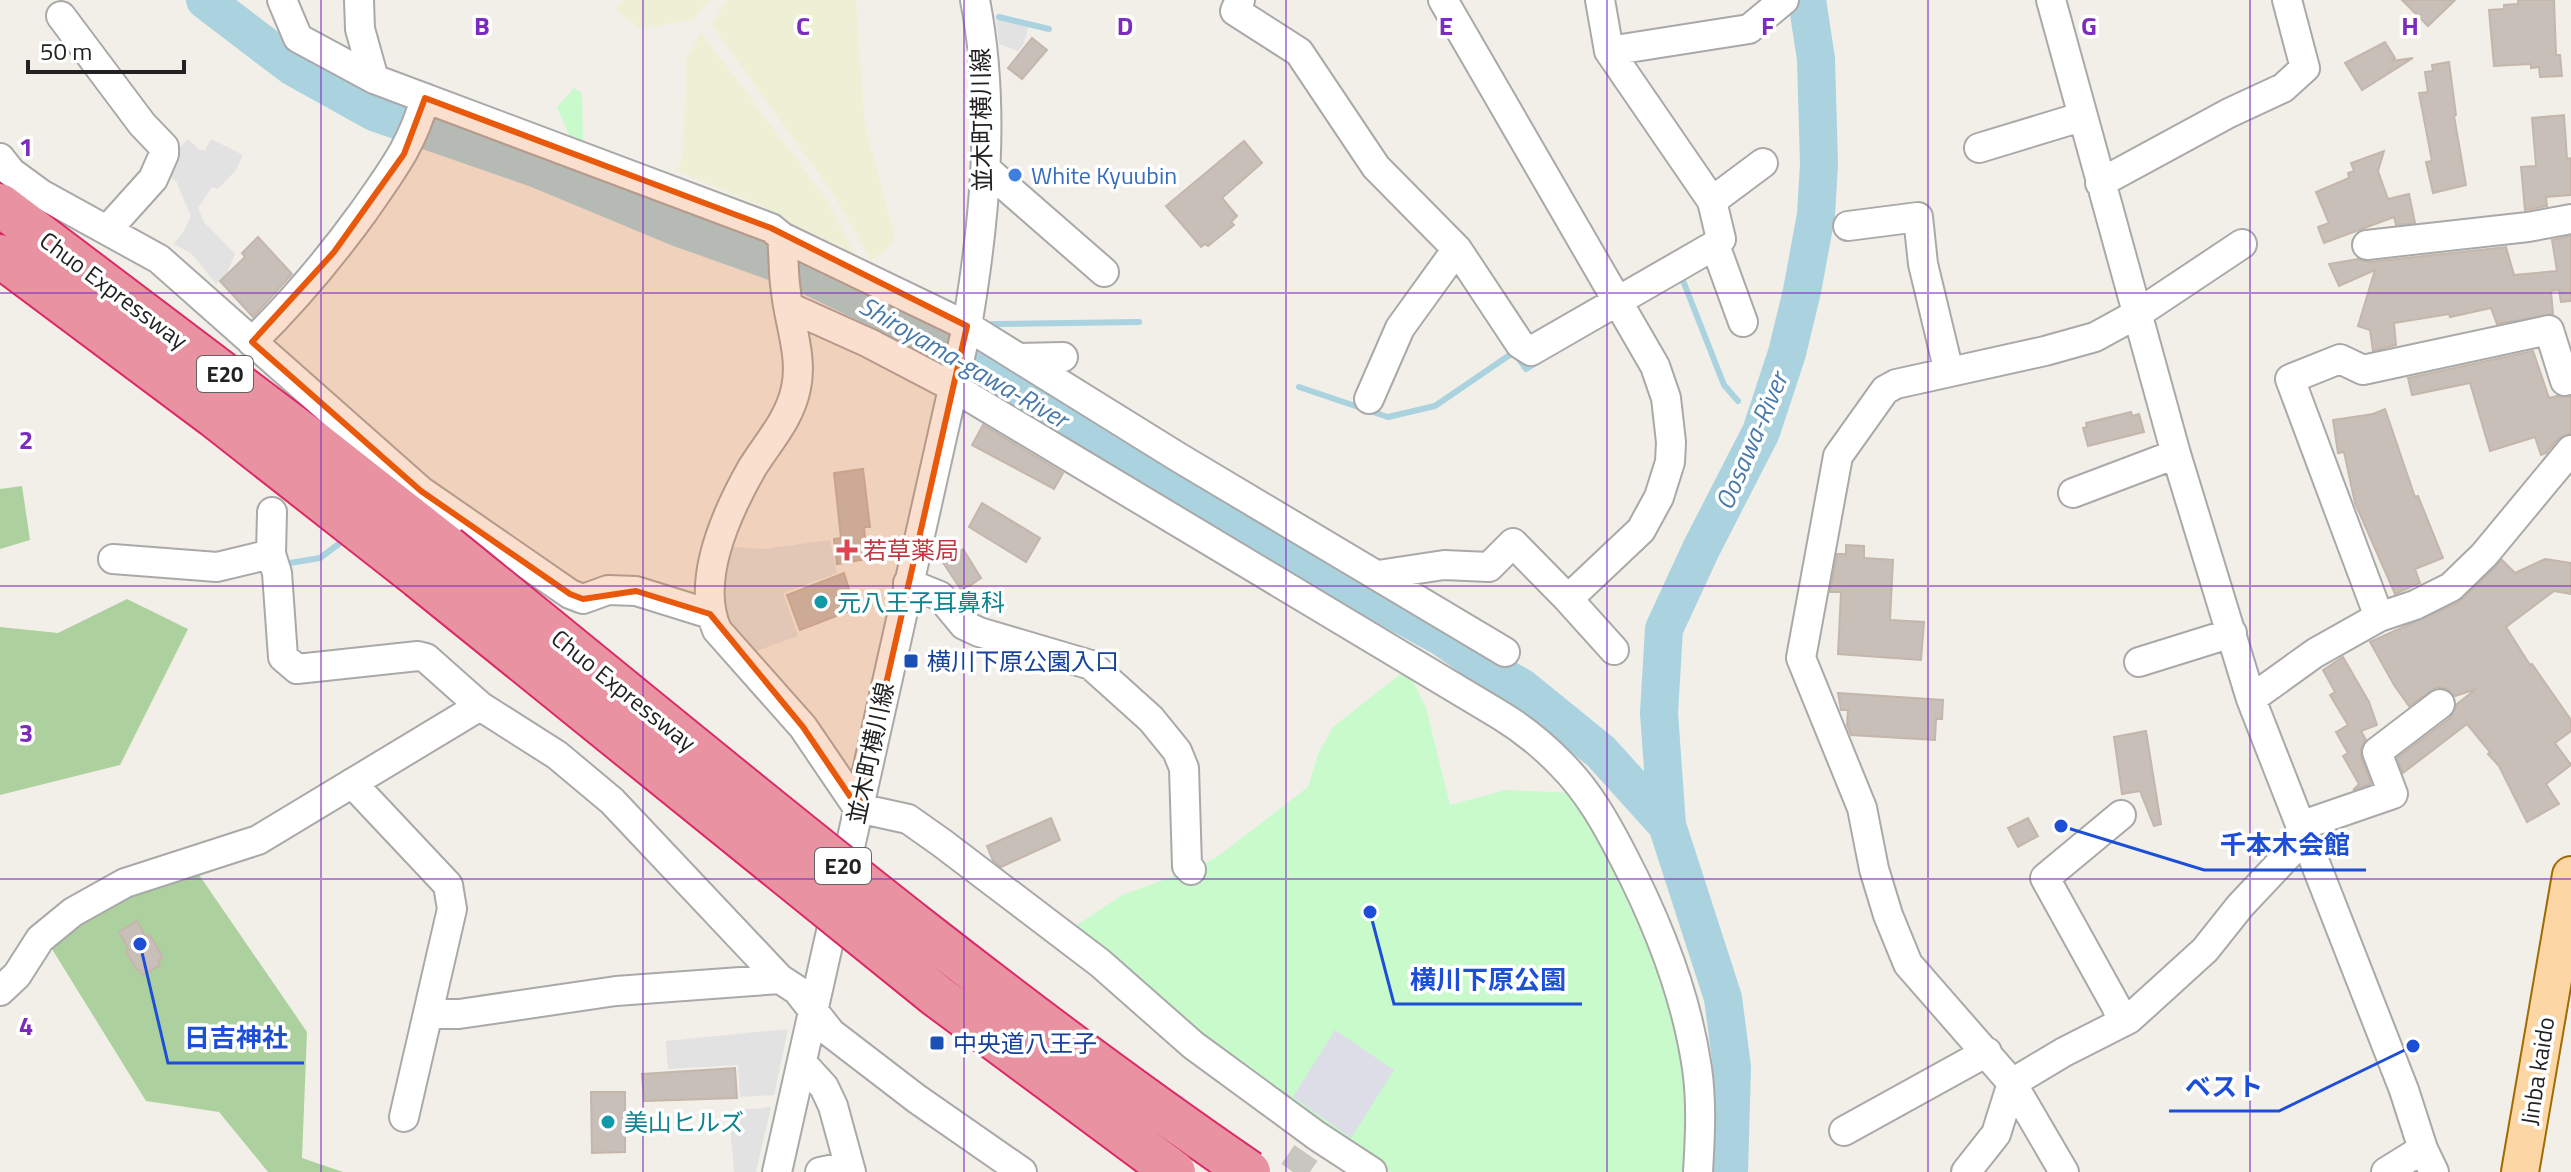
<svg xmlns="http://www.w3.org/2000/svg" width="2571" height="1172" font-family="'Titillium Web','Noto Sans JP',sans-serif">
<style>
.farmland{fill:#eef0d5}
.forest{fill:#add19e}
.park{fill:#c8facc}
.parking{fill:#e2e2e2}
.plaza{fill:#dddde8}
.pier{fill:#fff}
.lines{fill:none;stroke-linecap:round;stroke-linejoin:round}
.stream{stroke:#aad3df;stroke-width:6}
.river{stroke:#aad3df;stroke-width:38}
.building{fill:#c7bfb8;stroke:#c4b6ab;stroke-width:2}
.minor-tunnel{stroke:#c8c6c1;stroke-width:28;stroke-dasharray:28 14;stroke-linecap:butt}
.minor-casing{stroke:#a9a9a9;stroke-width:32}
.major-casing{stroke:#a06b00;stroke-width:40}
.highway-casing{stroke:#dc2a67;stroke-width:46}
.minor{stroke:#fff;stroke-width:28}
.major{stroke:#fcd6a4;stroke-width:36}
.highway{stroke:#e892a2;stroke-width:42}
.highway-bridge-casing{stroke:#dc2a67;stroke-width:46;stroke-linecap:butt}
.highway-bridge{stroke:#e892a2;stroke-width:42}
.marked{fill:#e8590c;fill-opacity:0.2;stroke:#e8590c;stroke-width:6;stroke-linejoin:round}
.grid{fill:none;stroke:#7b2cbf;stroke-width:2;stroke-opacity:0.55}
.shop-dot{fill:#3f7fe0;stroke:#fff;stroke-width:3}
.health-dot{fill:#e0444e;stroke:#fff;stroke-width:3}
.culture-dot{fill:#0f9aa8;stroke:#fff;stroke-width:3}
.transit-dot{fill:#1a4fb4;stroke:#fff;stroke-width:3}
.labels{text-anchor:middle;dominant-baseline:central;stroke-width:7;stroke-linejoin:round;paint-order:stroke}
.shield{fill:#fff;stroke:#646464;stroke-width:2}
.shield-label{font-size:22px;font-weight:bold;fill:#222}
.street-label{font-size:24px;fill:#222;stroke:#fff}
.shop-label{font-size:24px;fill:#366cbe;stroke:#fff;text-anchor:start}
.health-label{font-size:24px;fill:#be3a42;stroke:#fff;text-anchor:start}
.culture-label{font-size:24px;fill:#0d838f;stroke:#fff;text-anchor:start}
.transit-label{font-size:24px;fill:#164399;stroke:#fff;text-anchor:start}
.water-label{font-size:26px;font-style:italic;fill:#4a7aab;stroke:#fff}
.grid-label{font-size:26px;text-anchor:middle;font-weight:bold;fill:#7b2cbf;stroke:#fff;stroke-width:7;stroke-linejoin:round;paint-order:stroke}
.leader{fill:none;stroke:#1d4ed8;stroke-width:3}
.callout-dot{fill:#1d4ed8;stroke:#fff;stroke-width:3}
.callout-label{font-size:26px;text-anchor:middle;font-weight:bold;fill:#1d4ed8;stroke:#fff;stroke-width:7;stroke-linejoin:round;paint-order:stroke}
</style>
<rect width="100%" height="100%" fill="#f2efe9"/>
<!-- farmland -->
<path class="farmland" d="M624,0H709L694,20L640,29L615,9Z
M727,0H856L865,126L895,236L885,252L871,260L831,191L711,24Z
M701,32L825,197L859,261L792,226L777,213L677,171L683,155L686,60Z"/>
<!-- forest -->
<path class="forest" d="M22,486L30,540L0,549V489Z
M127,599L188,629L120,765L0,795V627L58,633Z
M193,866L307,1032L302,1158L343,1172H268L219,1112L146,1101L47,941L157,875Z"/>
<!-- park -->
<path class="park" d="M574,88L582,93L583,139L578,156L557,107Z
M1407,669L1426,708L1450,805L1506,790L1576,793L1636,896L1687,1053L1690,1172H1391L1325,1128L1214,1046L1071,929L1122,895L1191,870L1217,857L1308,787L1318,754L1333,727Z"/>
<!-- parking -->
<path class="parking" d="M996,17L1029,24L1024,44L1018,51L999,44Z
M188,139L200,150H205L211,139L243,155L236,170L218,189L212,187L198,208L204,222L235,254L227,273L216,284L191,253L173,244L183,233L191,216L176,181L158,170Z
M830,540L837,573L783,593L798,636L740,657L711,579L718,546L764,549Z
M788,1029L774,1095L740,1097L738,1065L668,1069L666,1041Z
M771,1107L756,1172H734L729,1111Z"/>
<!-- plaza -->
<path class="plaza" d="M1335,1030L1394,1070L1351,1138L1293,1097Z"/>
<!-- pier -->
<path class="pier" d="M939,319L985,346L974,393L929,367Z"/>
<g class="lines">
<!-- stream -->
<path class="stream" d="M999,17L1049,29
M1679,280L1682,278L1724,385L1738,401
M992,324L1139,322
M1299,387L1388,417L1435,406L1514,352L1526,369L1541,360
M1752,414L1763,424
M284,564L320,558L340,543"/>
<!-- river -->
<path class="river" d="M205,0L293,67L374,112L535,168L677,227L797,270L890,315L1206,507L1442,637L1482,665L1521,687L1601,752L1667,825L1723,998L1732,1067L1729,1172
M1667,825L1659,713L1664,629L1701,549L1761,432L1787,353L1802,291L1816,215L1819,164L1816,59L1807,0"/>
</g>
<!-- building -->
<path class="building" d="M2402,0H2455L2428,26Z
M2518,0H2554L2556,55H2560L2562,76L2540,77L2539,67L2531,68V64L2494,66L2489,10L2504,9V5L2518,4Z
M1032,38L1047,50L1022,79L1008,68Z
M2385,42L2395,58L2392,61L2413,58L2362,90L2345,63Z
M2449,62L2456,115L2454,116L2466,185L2433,193L2426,162L2432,161L2419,93L2428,92L2425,72L2433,71L2432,65Z
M2564,115L2567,159L2571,158V195L2546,197L2547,206L2525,210L2521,167L2536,166L2532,118Z
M1244,141L1262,163L1222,198L1237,216L1231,222L1234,225L1208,246L1205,244L1201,247L1166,206Z
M2384,151L2378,171L2388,199L2409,194L2415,223L2396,225L2394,217L2324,243L2318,227L2329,223L2316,192L2349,178L2348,173L2354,171L2351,163Z
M2571,236V301L2561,302L2559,290L2551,291L2553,314L2497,324L2491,308L2450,317L2449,314L2394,323L2396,345L2373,351L2370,330L2358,326L2375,270L2339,286L2329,264L2358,259L2369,262L2506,247L2514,275L2557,271L2552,240Z
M258,237L292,274L253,317L220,281L245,257L242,253Z
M2533,351L2549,398L2557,396L2571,397V433L2558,439L2546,453L2541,455L2535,437L2490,451L2470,383L2412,395L2408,378Z
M2385,409L2415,497L2418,496L2443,558L2415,569L2420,583L2395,594L2355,503L2344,452L2338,453L2333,420L2373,414Z
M2131,412L2132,416L2139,414L2144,432L2088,446L2083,428L2087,427L2086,423Z
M983,425L1063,473L1054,489L972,445Z
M863,469L870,527H864L867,559L837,564L834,539L841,538L834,473Z
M982,503L1040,538L1026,562L969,527Z
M1846,545L1864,546V558L1893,560L1890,620L1924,622L1921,660L1838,654L1841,592H1830L1837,554H1846Z
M963,549L981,578L962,591L942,561Z
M2545,559L2571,563V594L2554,591L2506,627L2530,665L2532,664L2571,720V731L2555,743L2571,765L2546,784L2559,804L2527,822L2499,766L2488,754L2490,752L2467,724L2403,773L2397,758L2450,718L2457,704L2476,689L2455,696L2447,689L2437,687L2409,706L2394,685L2370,642L2459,602L2502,560L2515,573Z
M844,573L855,609L800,630L787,595Z
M2343,657L2369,702L2377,725L2361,731L2366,740L2361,748V757L2371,784L2353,790L2359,784L2343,756L2348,753L2336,732L2348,725L2330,695L2335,692L2323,670Z
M1838,693L1943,700L1942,719H1936L1935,740L1851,735L1847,725L1848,710H1841Z
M2146,731L2161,824L2154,826L2140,791L2122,794L2114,737Z
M1051,818L1060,840L1001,867L993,861L987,846Z
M2028,818L2038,836L2018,847L2008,828Z
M137,921L146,937L150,935L163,958L158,961L160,965L143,975L140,970H137L126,952L129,950L119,932Z
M735,1068L737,1098L644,1101L642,1074Z
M591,1092H625V1152L592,1153Z"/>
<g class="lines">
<!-- minor-tunnel -->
<path class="minor-tunnel" d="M1293,1172L1306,1153"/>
<!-- minor casing -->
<g class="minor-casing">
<path id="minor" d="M282,0L298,38L374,79L771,228L782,237C784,255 783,274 786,292C789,322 803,357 796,388C790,419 768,442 752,468C727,512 695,580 717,630L803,727L858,808L908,819L942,843L1100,963L1193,1045L1317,1136L1372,1172
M359,0L360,29L374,79
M1240,0L1235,11L1299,52L1376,167L1457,249L1520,344L1531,351L1715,245L1721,239L1712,201L1609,51L1600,0
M2051,0L2176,454L2251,699L2404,1090L2423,1149L2434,1172
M61,16L142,124L164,147V154L153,179L108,229
M1609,51L1749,29L1784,0
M1979,148L2081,117
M0,158L11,172L41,194L159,259L421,491L570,594L583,599L608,590L636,591L710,614
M987,170L1104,272
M2100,183L2229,113L2283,88L2305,68L2287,0
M1712,201L1763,163
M1848,226L1918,217L1923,264L1949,372
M782,237L967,326L1178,457L1505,652
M1715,245L1743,322
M2367,245L2528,227L2571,219
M789,307L869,343L953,387L1500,715C1523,729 1543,745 1562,765C1588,791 1606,823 1623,856C1658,923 1686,993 1697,1068C1702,1103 1700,1138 1698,1172
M252,342C294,301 330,258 364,211C391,172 413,144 425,98
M1018,358L1063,357
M1369,399L1400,328L1457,249
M2073,493L2176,454
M271,554L272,512
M113,559L217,567L271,554L277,573L283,657L297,669L418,656L426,658L480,706L557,755L612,801L780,979L797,990L831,1033L917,1099L1022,1172
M1378,575L1444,565L1489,567L1513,543L1568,599L1641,530L1659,497L1670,462L1671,442L1666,398L1655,366L1443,0
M908,583L940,596L964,625L979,632L1091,665L1151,719L1177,751L1184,768L1187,866L1191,870
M1568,599L1614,650
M2379,617L2290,379L2340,359L2363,370L2549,330L2565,381L2571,379
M2139,662L2232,633
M2251,699L2315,653L2379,617L2415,605L2451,587L2484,555L2571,450
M352,783L448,885L452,909L404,1117
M2121,815L2045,878L2116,1006L2122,1022
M2300,826L2393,794L2377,752L2440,704
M0,991L17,975L40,939L73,912L125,883L258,840L480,706
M428,1014H459L616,991L780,979
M803,1064L824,1087L833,1106L851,1172
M1844,1131L1987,1052
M777,1172L967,326C985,220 996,107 975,0
M820,1172L849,1166
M1966,1172L1996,1134L2012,1083L2064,1052L2129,1019L2205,950L2240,906L2304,838
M2064,1172L2012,1083L1908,964L1888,915L1874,869L1862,808L1801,658L1838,456L1885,390L1896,384L2045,351L2095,337L2137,314L2242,244
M2386,1172L2423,1149"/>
</g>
<!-- major casing -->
<g class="major-casing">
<path id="major" d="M2520,1172L2571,875"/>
</g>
<!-- highway casing -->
<g class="highway-casing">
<path id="highway" d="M0,205L316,444L447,547
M0,256L214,416L419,577"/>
</g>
<!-- minor -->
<use href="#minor" class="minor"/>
<!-- major -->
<use href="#major" class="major"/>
<!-- highway -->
<use href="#highway" class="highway"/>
<!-- highway-bridge casing -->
<g class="highway-bridge-casing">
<path id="highway-bridge" d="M447,547C711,760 970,981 1249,1172
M419,577L937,996L1174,1172"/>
</g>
<!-- highway-bridge -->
<use href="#highway-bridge" class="highway-bridge"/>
</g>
<!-- marked area -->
<path class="marked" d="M425,98L771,228L967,326L858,808L803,727L710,614L636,591L583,599L570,594L421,491L252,342L334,252L404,154Z"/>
<!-- grid -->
<path class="grid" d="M321,0V1172M643,0V1172M964,0V1172M1286,0V1172M1607,0V1172M1928,0V1172M2250,0V1172M0,293H2571M0,586H2571M0,879H2571"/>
<!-- markers -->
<circle class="shop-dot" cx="1015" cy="175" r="8"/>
<path class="health-dot" d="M843 538h8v8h8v8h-8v8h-8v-8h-8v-8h8z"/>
<g class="culture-dot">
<circle cx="821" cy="602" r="8"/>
<circle cx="608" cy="1122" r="8"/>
</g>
<g class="transit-dot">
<rect x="903" y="653" width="16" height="16" rx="4"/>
<rect x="929" y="1035" width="16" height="16" rx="4"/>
</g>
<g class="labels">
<!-- shield labels -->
<g class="shield">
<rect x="197" y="356" width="56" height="36" rx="6"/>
<rect x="815" y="848" width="56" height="36" rx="6"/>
</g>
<g class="shield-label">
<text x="225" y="374">E20</text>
<text x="843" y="866">E20</text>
</g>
<!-- street labels -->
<g class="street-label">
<text transform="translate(981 120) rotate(-91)">並木町横川線</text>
<text transform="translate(114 290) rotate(37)">Chuo Expressway</text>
<text transform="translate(624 690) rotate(39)">Chuo Expressway</text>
<text transform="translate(870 753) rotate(-78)">並木町横川線</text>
<text transform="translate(2537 1071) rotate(-81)">Jinba kaido</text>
</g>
<!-- shop labels -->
<g class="shop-label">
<text x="1031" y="175">White Kyuubin</text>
</g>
<!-- health labels -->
<g class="health-label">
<text x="863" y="550">若草薬局</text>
</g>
<!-- culture labels -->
<g class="culture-label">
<text x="837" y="602">元八王子耳鼻科</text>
<text x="624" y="1122">美山ヒルズ</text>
</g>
<!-- transit labels -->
<g class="transit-label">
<text x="927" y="661">横川下原公園入口</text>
<text x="953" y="1043">中央道八王子</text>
</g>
<!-- water labels -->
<g class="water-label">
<text transform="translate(964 362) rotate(30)">Shiroyama-gawa-River</text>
<text transform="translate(1751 441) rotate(-67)">Oosawa-River</text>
</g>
</g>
<g class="grid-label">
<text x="482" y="35">B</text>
<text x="803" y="35">C</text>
<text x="1125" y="35">D</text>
<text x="1446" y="35">E</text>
<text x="1768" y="35">F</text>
<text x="2089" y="35">G</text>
<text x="2410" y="35">H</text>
<text x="26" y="156">1</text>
<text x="26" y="449">2</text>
<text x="26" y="742">3</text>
<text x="26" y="1035">4</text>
</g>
<!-- callouts -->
<path class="leader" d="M2061 826L2204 870H2366M1370 912L1394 1004H1582M140 944L168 1063H304M2413 1046L2279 1111H2169"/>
<g class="callout-dot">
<circle cx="2061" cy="826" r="8"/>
<circle cx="1370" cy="912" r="8"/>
<circle cx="140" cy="944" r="8"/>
<circle cx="2413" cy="1046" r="8"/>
</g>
<g class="callout-label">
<text x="2285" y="854">千本木会館</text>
<text x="1488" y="989">横川下原公園</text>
<text x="236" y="1047">日吉神社</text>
<text x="2224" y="1096">ベスト</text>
</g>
<!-- scale -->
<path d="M28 60v12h156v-12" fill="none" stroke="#222222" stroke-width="4"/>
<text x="40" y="60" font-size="24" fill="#222222" stroke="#ffffff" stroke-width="6" paint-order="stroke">50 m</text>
</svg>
